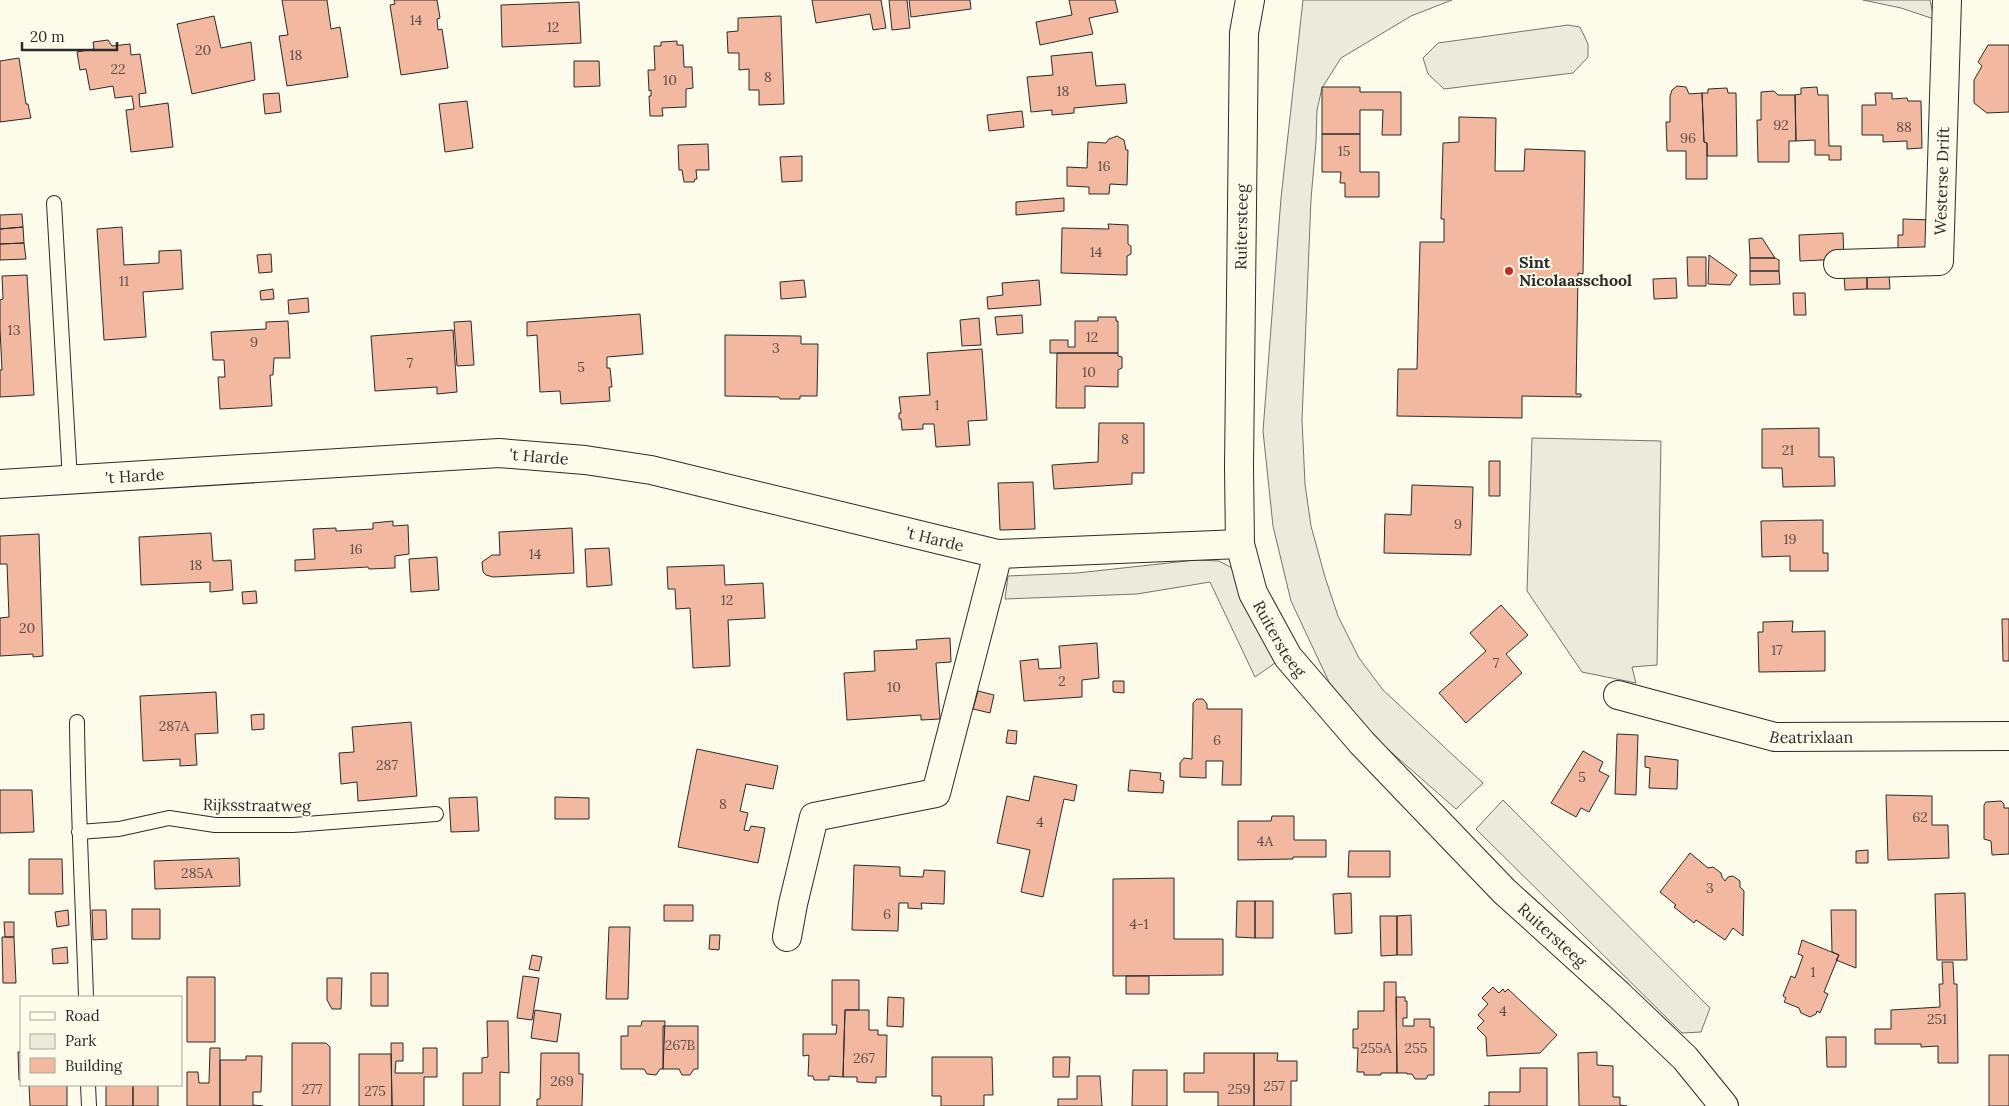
<svg xmlns="http://www.w3.org/2000/svg" width="2009" height="1106" font-family="Lora,serif">
<style>
.green{fill:#ecebdb;stroke:#74746e}
.parking{fill:#eceadb;stroke:#74746e}
.building{fill:#f2b8a0;stroke:#2b2b2b}
.lines{fill:none;stroke-linecap:round;stroke-linejoin:round}
.service-casing{stroke:#2b2b2b;stroke-width:16}
.minor-casing{stroke:#2b2b2b;stroke-width:30}
.service{stroke:#fdfbea;stroke-width:14}
.minor{stroke:#fdfbea;stroke-width:28}
.poi-dot{fill:#c62828;stroke:#fdfbea;stroke-width:2}
.labels{text-anchor:middle;dominant-baseline:central;stroke-width:4;stroke-linejoin:round;paint-order:stroke}
.number-label{font-size:14px;fill:#5d4e48}
.street-label{font-size:16px;fill:#2b2b2b;stroke:#fdfbea}
.poi-label{font-size:16px;font-weight:bold;fill:#2b2b2b;stroke:#fdfbea;text-anchor:start}
</style>
<rect width="100%" height="100%" fill="#fdfbea"/>
<!-- green -->
<path class="green" d="M1303,0H1452L1411,16L1341,58L1322,88L1317,110L1316,142L1311,199L1302,420L1305,484L1311,526L1325,577L1338,616L1359,658L1383,690L1483,783L1456,809L1375,738L1329,682L1291,601L1273,526L1263,431L1281,198Z
M1863,0H1930L1934,19L1901,8Z
M1196,560L1219,561L1234,569L1249,610L1275,663L1255,677L1210,582L1137,594L1005,599L1008,576L1077,573Z
M1503,800L1710,1008L1701,1032L1682,1033L1476,829Z"/>
<!-- parking -->
<path class="parking" d="M1568,25L1580,27L1588,44V57L1573,73L1444,89L1428,74L1423,58L1438,43Z
M1532,438L1661,441L1657,665L1632,667L1636,683L1582,672L1527,591Z"/>
<!-- building -->
<path class="building" d="M282,0H327L331,29L340,27L348,77L287,86L279,36L288,35Z
M394,0H437L440,18L437,19L438,30L442,29L448,68L401,75L390,5L395,4Z
M812,0H881L886,28L873,30L870,14L816,23Z
M889,0H907L910,28L892,30Z
M909,0H970L971,9L911,17Z
M1069,0H1115L1118,12L1089,18L1093,34L1040,45L1036,22L1072,15Z
M579,2L581,43L502,47L501,5Z
M214,16L221,48L251,42L255,80L192,94L177,24Z
M781,16L784,104L759,105V90H749V69L739,70V53H728L727,32L738,31V18Z
M108,40L112,46L130,44L131,55L140,54L146,93L139,94L140,107L168,103L173,147L131,152L126,110L134,109L132,96L115,98L113,86L90,90L86,69L80,70L77,52L94,49L93,42Z
M677,41V45H683L684,67H692L693,88L686,89V107L662,108L663,116H650L649,96H651V90L649,91L648,70H655L654,46H661V42Z
M1988,45H2009V112L1987,113L1974,103V80L1982,66L1978,62Z
M1092,52L1096,86L1125,84L1127,103L1074,108V113L1052,115V110L1031,112L1027,77L1053,75L1051,56Z
M19,58L26,104H28L31,118L0,122V61Z
M574,61H599L600,86L574,87Z
M1677,86L1686,87L1689,94L1702,93L1704,142L1707,143V179H1686V151H1667L1666,122H1670V96L1672,90Z
M1322,87H1360V92H1401V135H1382L1383,110H1360V134H1322Z
M1817,87L1818,95H1828L1829,146H1841V160H1829V155H1815V140L1796,141L1795,95L1801,94V88Z
M1727,88L1728,93H1736L1737,156H1707V143L1704,142L1702,93H1708V89Z
M1774,91L1778,95H1795L1796,141H1789V162H1758L1757,120H1761V92Z
M279,93L281,112L265,114L263,94Z
M1875,93H1892V99L1907,98L1908,101H1921L1922,148L1907,149V141L1883,142V135H1862V105H1876Z
M467,101L473,148L445,152L439,104Z
M1022,111L1024,127L989,131L987,115Z
M1459,117L1496,118L1495,171H1524L1525,149L1585,151L1583,274L1578,273L1576,394H1581V397L1522,396V418L1397,416L1398,369H1417L1420,242H1444V219H1441L1443,143L1459,142Z
M1322,134H1360V172H1379V197H1345V183H1340L1341,172H1322Z
M1117,136L1124,140L1126,150H1128L1127,185L1110,184L1109,194H1089V187L1067,186V167L1087,168L1088,142L1106,143L1109,139Z
M708,144L709,170H696L697,179H695L694,182H684L682,170H679L678,145Z
M802,156V181L782,182L780,157Z
M1064,198V211L1016,215V202Z
M22,214L23,227L0,229V215Z
M1903,219L1932,220L1931,249H1898V235H1903Z
M1108,224L1128,225V244L1131,246V254L1127,256V275L1061,273L1062,228L1109,229Z
M23,227L24,243L0,244V229Z
M122,227L124,265L159,263V251L181,250L183,289L143,292L146,337L104,340L97,229Z
M1843,233L1844,259L1800,261L1799,235Z
M1762,238L1775,258H1750L1749,239Z
M24,243L26,259L0,260V244Z
M271,254L272,272L259,273L257,255Z
M1709,255L1737,275L1730,285L1708,284Z
M1687,257H1706V286H1688Z
M1750,258H1775L1779,260V271H1750Z
M1750,271H1779L1780,284L1750,285Z
M27,275L34,395L0,397V370H2L0,329V300L3,299L2,276Z
M1889,275L1890,289H1867V276Z
M1844,276H1867V289L1845,290Z
M1676,278L1677,298L1654,299L1653,279Z
M804,280L806,297L781,299L780,282Z
M1039,280L1041,305L988,309L987,297L1003,295L1002,283Z
M273,289L274,299L261,300L260,291Z
M1793,293H1805L1806,315H1794Z
M308,298L309,312L289,314L288,300Z
M640,314L643,354L607,357V368H610L612,387H609L610,401L561,404L560,391L540,392L537,335L527,336V322Z
M1022,315L1023,333L997,335L995,317Z
M1098,317H1116V321H1118V353H1050V340H1068V347H1075V321H1098Z
M979,318L981,345L962,346L960,320Z
M288,321L290,358H274L273,375H270L272,406L220,409L218,377H225L224,360H213L211,332L266,329V322Z
M471,321L474,365L457,366L454,322Z
M453,330L457,392L437,394V387L375,391L371,336Z
M725,335L801,336V344H818L817,396H800V399H780L779,397L725,396Z
M982,349L987,420L968,421L970,445L936,447L934,424H923V429L902,430L901,419H899V413H901L899,397L930,395L927,353Z
M1057,353H1118V356L1122,357V368L1118,370V387L1085,386V408H1056Z
M1099,423H1144V473H1132V484L1054,489L1052,465L1098,462Z
M1819,428V457H1834L1835,486L1783,487L1782,468H1762V429Z
M1489,461H1500V496H1489Z
M1033,482L1035,529L1000,530L998,483Z
M1412,485L1473,487L1471,555L1384,553L1385,514L1411,515Z
M1823,520V553H1828V571H1790V556L1762,557L1761,521Z
M393,521V526L408,525L409,554L395,556V568L369,569L368,567L295,571V560L315,559L313,529L336,528V531L373,529V523Z
M572,528L574,573L493,577L486,575L483,572L482,562L492,555H500L499,532Z
M211,533L213,561L231,560L233,590L210,592V582L141,585L139,537Z
M39,534L43,656L33,657V654L0,656V618L9,617L7,564H0V536Z
M609,548L612,585L587,587L585,549Z
M437,557L439,590L411,592L409,559Z
M724,565L725,585L763,583L765,618L728,620L730,666L693,668L690,608L676,609L675,589H668L667,567Z
M256,591L257,603L243,604L242,592Z
M1501,605L1528,635L1506,654L1522,673L1466,723L1439,693L1486,651L1470,633Z
M2002,619H2009V661H2003Z
M1793,621L1792,632L1825,631V671L1759,672L1758,632H1763V622Z
M950,638L951,662L936,663L940,719L921,720V715L847,720L844,673L875,671L874,651L917,649L916,640Z
M1097,643L1099,678L1082,680V697L1024,701L1020,661L1038,659L1039,669L1061,668L1059,646Z
M1113,681H1124V693L1113,692Z
M978,691L994,695L990,713L973,709Z
M216,692L218,733L195,734L197,765L180,766V759L143,761L140,696Z
M1197,699H1203L1207,704V709H1242L1241,785H1222L1223,761H1206V778L1180,777V763L1184,758L1192,759L1193,709V703Z
M264,714V729L252,730L251,715Z
M411,722L417,796L358,801L357,782L341,784L339,753L354,752L352,727Z
M1008,730L1017,731L1016,744L1006,743Z
M1617,734L1638,735L1636,795L1615,794Z
M697,749L778,766L773,789L746,784L740,811L748,813L744,830L749,831L751,826L765,828L758,863L678,847Z
M1583,751L1603,762L1599,771L1609,776L1589,812L1581,808L1576,817L1551,803Z
M1645,756L1678,760L1677,789L1649,788L1650,768L1645,767Z
M1130,770L1161,773L1160,780L1164,781L1163,793L1128,791Z
M1034,776L1077,785L1074,801L1064,799L1043,897L1021,892L1030,850L997,843L1007,796L1029,801Z
M0,790H32L34,832L0,833Z
M1886,795L1932,796V825H1948L1949,858L1888,860Z
M477,797L479,831L451,832L449,798Z
M555,797L589,798V819H555Z
M2001,801L2004,804V808H2009V854L1992,855L1991,841L1984,839V805L1986,802Z
M1272,816H1294V840H1326V857H1293V859L1238,860V821H1271Z
M1868,850V863H1856V851Z
M1349,851H1390V877H1348Z
M1690,853L1708,868L1713,867L1721,873L1722,877L1725,881L1728,877L1733,876L1740,881V887L1744,891L1743,936L1733,928L1725,940L1696,920L1694,923L1674,907L1676,905L1660,892Z
M239,858L240,886L155,889L154,861Z
M29,859H62L63,894H29Z
M854,865L900,867V876L923,877L924,870L945,871L944,904L921,903L922,909L908,908V903H899L898,931L852,930Z
M1174,878V939H1223V975L1113,976V879Z
M1351,893L1352,933L1335,934L1333,894Z
M1965,893L1967,960H1937L1935,894Z
M1237,901H1255V938L1236,937Z
M1255,901H1273V938H1255Z
M664,905H693V921H664Z
M132,909H160V939H132Z
M68,910L69,925L57,927L55,912Z
M92,910H106L107,939L93,940Z
M1831,910H1856V968L1836,960L1839,955L1832,952Z
M1411,915L1412,955H1397V916Z
M1380,916H1397V955L1381,956Z
M4,922H14V937H5Z
M609,927H630L628,999H606Z
M710,935H720L719,950L709,949Z
M2,937H14L16,983H3Z
M1802,940L1839,955L1824,992L1828,994L1820,1013L1817,1011L1816,1014L1810,1017L1801,1013L1799,1008L1784,1002L1786,998L1783,996L1791,976L1795,978L1803,956L1798,954Z
M67,947L68,963L53,964L52,949Z
M532,955L542,957L539,971L529,969Z
M1942,962H1953L1954,984H1957L1958,1063H1938V1046L1921,1047V1044H1875V1029H1891V1010L1940,1007L1939,984H1943Z
M371,973H388V1006H371Z
M523,976L539,978L532,1020L517,1018Z
M1126,976H1149V994H1126Z
M187,977H215V1042H187Z
M327,978H342L341,1009H332L327,1000Z
M832,980H859V1010H845L843,1077L829,1076V1080H814L813,1076H808L809,1055L803,1056V1034H836L837,1025H832Z
M1384,982H1396L1397,1073H1381V1075H1364V1072H1357L1358,1048H1353V1029H1358V1011H1384Z
M1493,987L1499,993L1503,989L1505,992L1508,989L1557,1035L1540,1053L1487,1056L1486,1037L1477,1028L1484,1021L1478,1015L1488,1004L1482,998Z
M888,997L904,998L903,1027L887,1026Z
M1396,997H1405V1001H1407V1018H1403V1026H1414V1019H1430V1027H1434V1075H1428L1426,1079H1415L1412,1074H1407V1073H1397Z
M535,1010L561,1014L557,1042L531,1038Z
M845,1010H869V1030H878V1035H887L886,1077H876V1083L857,1082V1077H843Z
M487,1021H508L509,1073L500,1072V1106H463V1073H482V1058L488,1057Z
M642,1021H665L663,1069H660L656,1075L647,1074L644,1069H621V1036H628V1026H641Z
M663,1026H698V1069H694L690,1075H682L679,1069H663Z
M1826,1037H1846V1067H1827Z
M292,1043H326L330,1047V1106H292Z
M391,1043H403V1061H396L395,1073H423V1048H437V1077H424V1106H392Z
M210,1048H220V1106H187V1072H198L199,1083H209Z
M18,1052H21V1080H19Z
M1597,1052V1065L1613,1066V1097H1620V1105L1627,1106H1579L1578,1053Z
M541,1053H579V1074H583L582,1106H537V1099H540Z
M1204,1053H1254V1106H1218V1092H1184V1073H1204Z
M1254,1053H1278L1277,1061H1297V1081H1291V1106H1254Z
M359,1054H391L392,1106H359Z
M1989,1055H2009V1106H1989Z
M246,1056H262L261,1092H253V1105L263,1106H220V1060H246Z
M932,1057H992L993,1095H984V1106H941V1096H932Z
M1053,1057H1070L1069,1077H1053Z
M1520,1068H1547V1106H1484H1489V1092H1520Z
M1133,1070H1167V1106H1132Z
M1077,1076H1100L1102,1106H1058V1099H1077Z
M29,1085H67V1106H30Z
M106,1085H133V1106H106Z
M133,1085H158V1106H133Z"/>
<g class="lines">
<!-- service casing -->
<g class="service-casing">
<path id="service" d="M54,203L70,480
M77,722C78,814 83,905 86,997
M79,832L119,829L169,818L215,825H293L436,814
M88,1085L89,1106"/>
</g>
<!-- minor casing -->
<g class="minor-casing">
<g id="minor">
<path id="s1" d="M1250,0L1244,33L1239,467L1240,544L1253,593L1288,657L1362,743L1504,891L1619,995L1685,1058L1724,1106"/>
<path id="s2" d="M1838,264L1939,261L1947,0"/>
<path id="s3" d="M0,484L499,453L585,460L651,470L998,554L1240,544"/>
<path id="s4" d="M1618,695L1775,737L2009,736"/>
<path d="M787,937L793,904L814,817L936,793L998,554"/>
</g>
</g>
<!-- service -->
<use href="#service" class="service"/>
<!-- minor -->
<use href="#minor" class="minor"/>
</g>
<!-- markers -->
<circle class="poi-dot" cx="1509" cy="271" r="5"/>
<g class="labels">
<!-- number labels -->
<g class="number-label">
<text x="416" y="20">14</text>
<text x="553" y="27">12</text>
<text x="203" y="50">20</text>
<text x="296" y="55">18</text>
<text x="118" y="69">22</text>
<text x="768" y="77">8</text>
<text x="670" y="80">10</text>
<text x="1063" y="91">18</text>
<text x="1781" y="125">92</text>
<text x="1904" y="127">88</text>
<text x="1688" y="138">96</text>
<text x="1344" y="151">15</text>
<text x="1104" y="166">16</text>
<text x="1096" y="252">14</text>
<text x="124" y="281">11</text>
<text x="14" y="330">13</text>
<text x="1092" y="337">12</text>
<text x="254" y="342">9</text>
<text x="776" y="348">3</text>
<text x="410" y="363">7</text>
<text x="581" y="367">5</text>
<text x="1089" y="372">10</text>
<text x="937" y="405">1</text>
<text x="1125" y="439">8</text>
<text x="1788" y="450">21</text>
<text x="1458" y="524">9</text>
<text x="1790" y="539">19</text>
<text x="356" y="549">16</text>
<text x="535" y="554">14</text>
<text x="196" y="565">18</text>
<text x="727" y="600">12</text>
<text x="27" y="628">20</text>
<text x="1777" y="650">17</text>
<text x="1496" y="663">7</text>
<text x="1062" y="681">2</text>
<text x="894" y="687">10</text>
<text x="174" y="726">287A</text>
<text x="1217" y="740">6</text>
<text x="387" y="765">287</text>
<text x="1582" y="777">5</text>
<text x="723" y="804">8</text>
<text x="1920" y="817">62</text>
<text x="1040" y="822">4</text>
<text x="1265" y="841">4A</text>
<text x="197" y="873">285A</text>
<text x="1710" y="888">3</text>
<text x="887" y="914">6</text>
<text x="1139" y="924">4-1</text>
<text x="1813" y="972">1</text>
<text x="1503" y="1011">4</text>
<text x="1937" y="1019">251</text>
<text x="680" y="1045">267B</text>
<text x="1376" y="1048">255A</text>
<text x="1416" y="1048">255</text>
<text x="864" y="1058">267</text>
<text x="562" y="1081">269</text>
<text x="1274" y="1086">257</text>
<text x="312" y="1089">277</text>
<text x="1239" y="1089">259</text>
<text x="375" y="1091">275</text>
</g>
<!-- street labels -->
<g class="street-label">
<text stroke="none"><textPath href="#s2" startOffset="181">Westerse Drift</textPath></text>
<text transform="translate(1241 227) rotate(-89)">Ruitersteeg</text>
<text stroke="none"><textPath href="#s3" startOffset="540">'t Harde</textPath></text>
<text stroke="none"><textPath href="#s3" startOffset="135">'t Harde</textPath></text>
<text stroke="none"><textPath href="#s3" startOffset="945">'t Harde</textPath></text>
<text stroke="none"><textPath href="#s1" startOffset="648">Ruitersteeg</textPath></text>
<text stroke="none"><textPath href="#s4" startOffset="199">Beatrixlaan</textPath></text>
<text transform="translate(257 805) rotate(1)">Rijksstraatweg</text>
<text stroke="none"><textPath href="#s1" startOffset="1052">Ruitersteeg</textPath></text>
</g>
<!-- poi labels -->
<g class="poi-label">
<text x="1519" y="262">Sint<tspan x="1519" dy="18">Nicolaasschool</tspan></text>
</g>
</g>
<!-- legend -->
<rect x="20" y="996" width="162" height="90" fill="#fdfbea" stroke="#a9a89e"/>
<rect x="30" y="1012" width="25" height="8" fill="#fdfbea" stroke="#a9a89e"/>
<text x="65" y="1021" font-size="15" fill="#2b2b2b">Road</text>
<rect x="30" y="1034" width="25" height="15" fill="#ecebdb" stroke="#a9a89e"/>
<text x="65" y="1046" font-size="15" fill="#2b2b2b">Park</text>
<rect x="30" y="1058" width="25" height="15" fill="#f2b8a0" stroke="#a9a89e"/>
<text x="65" y="1071" font-size="15" fill="#2b2b2b">Building</text>
<!-- scale -->
<path d="M22 42v8h95v-8" fill="none" stroke="#2b2b2b" stroke-width="2.5"/>
<text x="30" y="42" font-size="15" fill="#2b2b2b" stroke="#fdfbea" stroke-width="4" paint-order="stroke">20 m</text>
</svg>
